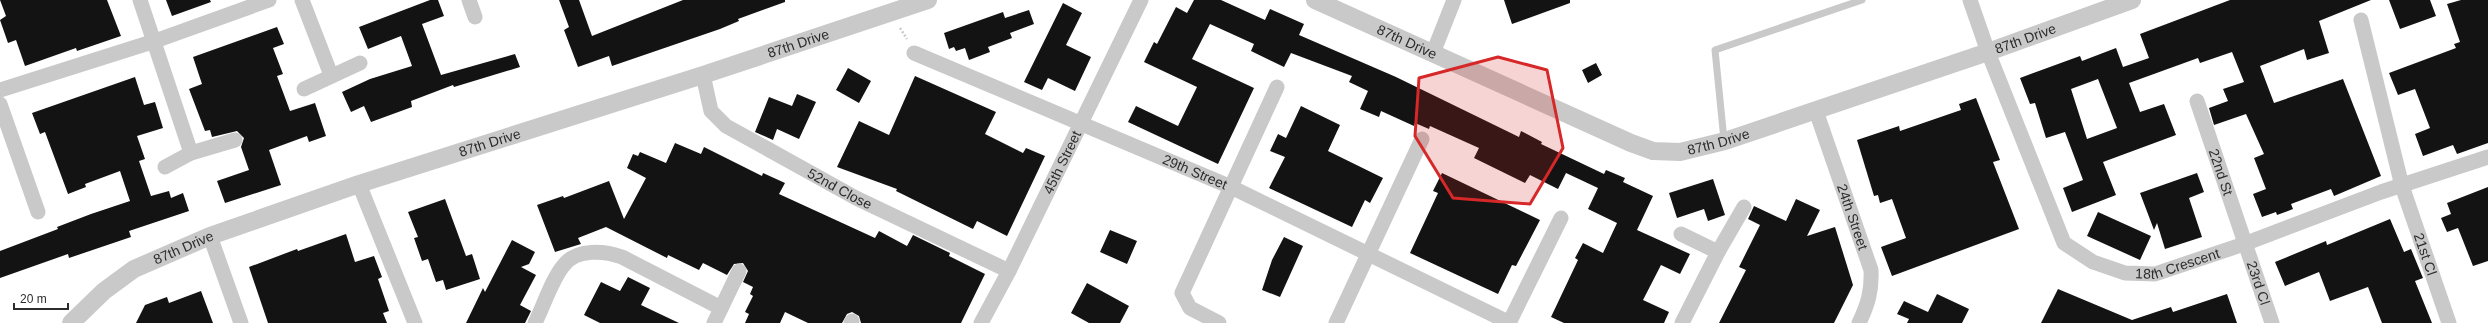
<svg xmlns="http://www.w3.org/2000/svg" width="2488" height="323" font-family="Helvetica,sans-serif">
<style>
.building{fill:#131313;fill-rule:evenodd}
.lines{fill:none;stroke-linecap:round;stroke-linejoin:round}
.path{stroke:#c9c9c9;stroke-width:2.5;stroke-dasharray:2 2;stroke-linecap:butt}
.service{stroke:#c9c9c9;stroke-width:7}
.minor{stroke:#c9c9c9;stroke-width:15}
.tertiary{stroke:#c9c9c9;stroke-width:18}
.marked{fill:#d62828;fill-opacity:0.2;stroke:#d62828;stroke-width:3;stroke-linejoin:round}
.labels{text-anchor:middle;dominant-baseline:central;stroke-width:4;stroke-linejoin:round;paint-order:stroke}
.street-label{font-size:14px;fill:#2c2c2c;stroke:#fff}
</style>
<rect width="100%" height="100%" fill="#fff"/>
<!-- building -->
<path class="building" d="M0,0H107L121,36L77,51L76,48L25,66L16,40L8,43L0,20L6,16Z
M166,0H210L211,2L172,16Z
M430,0H438L444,16L422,24L441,75L515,54L520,67L454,87L453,85L411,101L412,107L371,122L364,106L351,112L342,92L370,79L412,66L401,36L368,49L359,27Z
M559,0H579L592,36L683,0H785V2L738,19L739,21L720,29L612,66L609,56L578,67L564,30L569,27Z
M1194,0H1221L1265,20L1270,9L1304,24L1299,35L1396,77L1519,137L1521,131L1542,142L1541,144L1604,174L1606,170L1625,178L1623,182L1653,196L1637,230L1690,254L1680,274L1661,265L1643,300L1669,312L1664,323H1564L1551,317L1578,260L1575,258L1583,243L1603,253L1617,223L1588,209L1598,188L1566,173L1558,189L1530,175L1525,183L1474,158L1479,148L1430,126L1429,129L1415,123L1414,126L1381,111L1379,117L1360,109L1368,91L1349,82L1352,76L1291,53L1284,67L1251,51L1254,44L1210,24L1192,59L1254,88L1218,164L1128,122L1136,106L1178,126L1197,87L1144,62L1154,42L1157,44L1176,7L1187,13Z
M1504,0H1570V3L1512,24Z
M2230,0H2371L2319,21L2329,53L2307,60L2304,49L2260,66L2274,103L2343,79L2381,176L2334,196L2331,189L2291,204L2293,209L2277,215L2276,212L2262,217L2253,194L2266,189L2254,158L2264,154L2246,114L2214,125L2209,108L2228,101L2223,89L2244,82L2232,52L2200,63L2198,58L2129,83L2140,112L2164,104L2176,135L2103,162L2116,195L2072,212L2063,188L2083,180L2065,132L2046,138L2035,103L2030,104L2020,78L2080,56L2082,61L2116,48L2123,67L2149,58L2140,34ZM2098,79L2117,128L2087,139L2071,89Z
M2389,0H2430L2436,16L2400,29Z
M2461,0H2488V143L2457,154L2453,145L2423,156L2415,134L2430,128L2415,89L2398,95L2389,73L2456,48L2454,44L2460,42L2447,4Z
M1063,3L1082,13L1066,45L1091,57L1075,91L1048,78L1042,90L1024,82Z
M1029,10L1034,24L1010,33L1012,38L988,47L990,52L969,60L965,48L956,51L954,47L949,49L944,33L1003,12L1005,18Z
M277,27L284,44L273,48L283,74L277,76L290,111L315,103L326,136L309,142L307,136L269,150L281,185L225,203L217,181L249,170L241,147L244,138L237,131L212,137L210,130L205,131L189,89L202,84L193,57Z
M1596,63L1602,75L1588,83L1582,70Z
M848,68L871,81L859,103L836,90Z
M915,76L996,112L985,134L1023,153L1026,148L1045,156L1007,236L977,221L973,229L896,191L897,189L837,167L859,121L889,135Z
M135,77L144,105L155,102L163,128L137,136L145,159L139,161L151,196L169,191L171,198L183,193L189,211L129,231L131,237L69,258L68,254L0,278V251L58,229L57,227L91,214L130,201L120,171L85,184L86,187L68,194L45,132L40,134L32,113Z
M797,94L816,102L799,139L777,129L773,140L755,132L769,97L792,106Z
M1976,98L2000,160L1993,162L2019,229L1892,276L1881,247L1906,238L1892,199L1880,203L1878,195L1874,196L1857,140L1899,126L1900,131L1961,110L1959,104Z
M1301,106L1340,125L1328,151L1383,178L1370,203L1365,200L1352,227L1269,188L1285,157L1270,151L1278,134L1286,138Z
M675,143L701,154L704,147L762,176L763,173L785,183L779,194L875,238L879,231L907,246L913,235L950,253L949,256L985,274L961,323H861L859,316L852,312L847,314L842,323H808L785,312L780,323H745L749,314L745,312L753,296L750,294L753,287L743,282L748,271L743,263L734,264L727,275L703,263L699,270L668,255L667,258L606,227L578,238L581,244L555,252L537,205L563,196L564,198L609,181L624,219L646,178L627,168L633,154L638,156L640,152L666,163Z
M1442,173L1540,220L1516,266L1512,265L1498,294L1410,253L1438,193L1433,191Z
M2197,173L2204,192L2189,198L2202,237L2165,249L2157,223L2154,230L2140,193Z
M1713,179L1725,215L1708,221L1704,209L1677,218L1669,193Z
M2488,187V261L2473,266L2458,228L2447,232L2441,218L2451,214L2447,203Z
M445,199L466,256L472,254L480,279L446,290L443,280L436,282L428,259L422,261L414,238L418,237L408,212Z
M1796,199L1820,210L1807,236L1835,227L1853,285L1834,323H1719L1746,270L1739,267L1760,225L1748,219L1754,206L1786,221Z
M2098,212L2151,236L2140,260L2087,236Z
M2390,219L2404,252L2411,249L2423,278L2415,281L2432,323H2382L2368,287L2330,301L2319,272L2285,286L2275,262L2326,241L2327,245Z
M1110,230L1137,241L1127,264L1100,252Z
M346,234L355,262L374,256L382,277L378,279L389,311L383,313L387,323H268L249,267L297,249L298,251Z
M1284,237L1303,246L1280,297L1262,290L1272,260Z
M512,240L535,252L529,264L521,267L536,275L520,305L531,311L525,323H466L483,288L485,292Z
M628,277L650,288L641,305L679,323H600L584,315L601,282L620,291Z
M1087,283L1129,306L1120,323H1089L1071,313Z
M2058,289L2132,320L2171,307L2173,312L2227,294L2237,323H2041Z
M201,291L213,323H136L145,305L167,297L169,303Z
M1937,294L1969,309L1962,323H1907L1909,319L1897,314L1904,301L1928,312Z"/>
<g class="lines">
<!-- path -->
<path class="path" d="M900,28L907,39"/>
<!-- service -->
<path class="service" d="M1724,140L1715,50L1862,0"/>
<!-- minor -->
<g class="minor">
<path d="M140,0L191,153"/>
<path d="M302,0L331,75"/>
<path d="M469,0L475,17"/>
<path id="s1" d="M1970,0L1988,52L2064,243L2093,262L2125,273L2155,274L2244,244L2381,192L2488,157"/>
<path id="s2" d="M2361,20L2402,186L2449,323"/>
<path id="s3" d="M914,53L1231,187L1510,323"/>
<path d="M1433,53L1454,0"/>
<path id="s4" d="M703,75L711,111L726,126L856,198L1009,271"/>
<path d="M304,89L360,63"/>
<path d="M0,90L155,41L269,0"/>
<path id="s5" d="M2197,101L2272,323"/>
<path d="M0,104L38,212"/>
<path id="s6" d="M1816,111L1871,270C1872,291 1868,304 1859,323"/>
<path d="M165,167L191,153L235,140"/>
<path d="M359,184L415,323"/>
<path d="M1681,234L1718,252"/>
<path d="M210,236L241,323"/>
<path d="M535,323C543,307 553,277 564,265C577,248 605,251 622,257L721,308"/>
<path d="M714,323L739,271"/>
<path d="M851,323L852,321"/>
<path id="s7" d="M981,323L1009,271L1141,0"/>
<path d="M1219,323L1190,308L1182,293L1277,87"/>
<path d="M1336,323L1422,139"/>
<path d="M1509,323L1561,218"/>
<path d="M1682,323L1718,252L1744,207"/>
</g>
<!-- tertiary -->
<g class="tertiary">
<path id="s8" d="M1315,0L1631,143L1653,151L1680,152L1725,141L1988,52L2132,0"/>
<path id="s9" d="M71,323L104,291L134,269L210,236L359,184L703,75L928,0"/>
</g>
</g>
<!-- marked area -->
<path class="marked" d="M1498,57L1547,70L1563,148L1530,204L1453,198L1415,136L1419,78Z"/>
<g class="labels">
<!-- street labels -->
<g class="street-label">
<text stroke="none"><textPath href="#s8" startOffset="761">87th Drive</textPath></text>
<text stroke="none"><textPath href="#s8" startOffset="101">87th Drive</textPath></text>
<text stroke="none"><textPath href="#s9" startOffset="785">87th Drive</textPath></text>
<text stroke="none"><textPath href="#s8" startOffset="437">87th Drive</textPath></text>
<text stroke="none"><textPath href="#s9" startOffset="461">87th Drive</textPath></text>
<text stroke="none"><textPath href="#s7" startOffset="180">45th Street</textPath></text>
<text stroke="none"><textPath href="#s3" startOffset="305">29th Street</textPath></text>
<text stroke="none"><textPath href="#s5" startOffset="75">22nd St</textPath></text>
<text stroke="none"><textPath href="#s4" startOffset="188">52nd Close</textPath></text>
<text stroke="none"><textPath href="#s6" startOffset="112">24th Street</textPath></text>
<text stroke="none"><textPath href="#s9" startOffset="137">87th Drive</textPath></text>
<text stroke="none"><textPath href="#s2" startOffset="243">21st Cl</textPath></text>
<text stroke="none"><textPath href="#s1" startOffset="383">18th Crescent</textPath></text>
<text stroke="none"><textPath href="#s5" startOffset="192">23rd Cl</textPath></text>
</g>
</g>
<!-- scale -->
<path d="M14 303v6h54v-6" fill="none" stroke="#2c2c2c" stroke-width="2"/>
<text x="20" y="303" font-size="12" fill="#2c2c2c" stroke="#ffffff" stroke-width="3" paint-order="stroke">20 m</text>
</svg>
